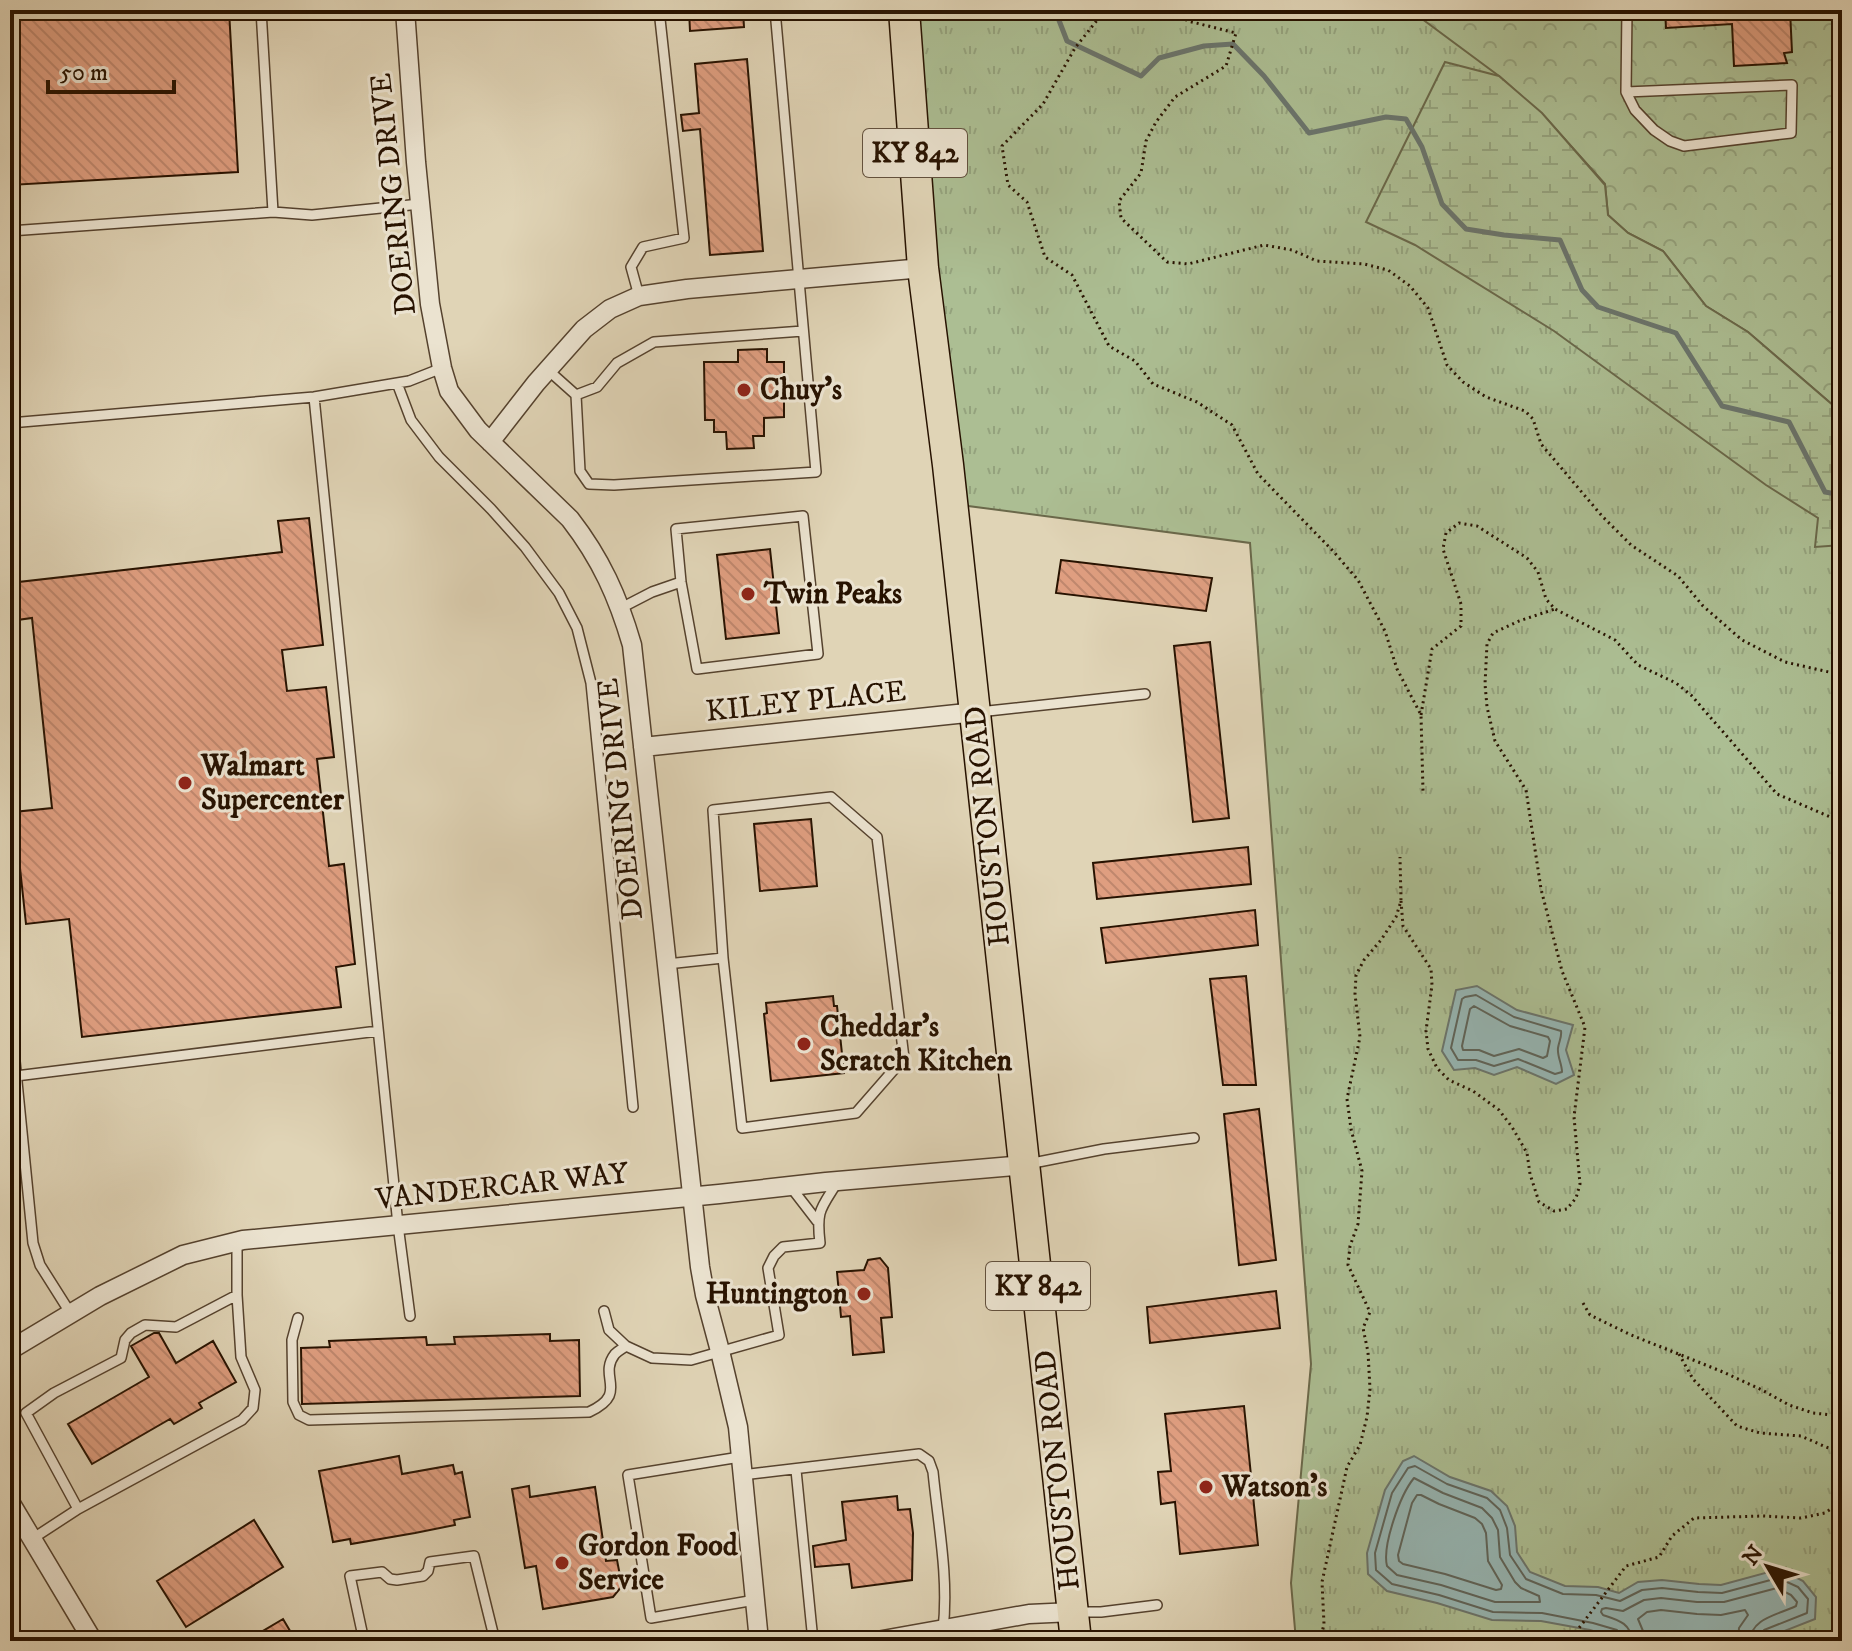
<svg xmlns="http://www.w3.org/2000/svg" width="1852" height="1651" font-family="'IM FELL DW Pica',serif">
<style>
.grass{fill:url(#grass-tufts);stroke:#6a684a;stroke-width:2}
.forest{fill:url(#forest-crowns);stroke:#6a684a;stroke-width:2}
.wetland{fill:url(#wetland-marsh);stroke:#6a684a;stroke-width:2}
.water{fill:#96b7b5;stroke:#6a756d;stroke-width:2}
.lines{fill:none;stroke-linecap:round;stroke-linejoin:round}
.shore{stroke:#5e645a;stroke-width:2}
.stream{stroke:#6a756d;stroke-width:5}
.building{fill:url(#building-back-hatch);stroke:#271200;stroke-width:2}
.service-casing{stroke:#55422e;stroke-width:12}
.minor-casing{stroke:#55422e;stroke-width:21}
.primary-casing{stroke:#271200;stroke-width:33}
.path{stroke:#271200;stroke-width:3;stroke-dasharray:2 4;stroke-linecap:butt}
.service{stroke:#ebe3d0;stroke-width:9}
.minor{stroke:#ebe3d0;stroke-width:18}
.primary{stroke:#e0d4b6;stroke-width:30}
.poi-dot{fill:#8f2418;stroke:#ebe3d0;stroke-width:3}
.labels{text-anchor:middle;dominant-baseline:central;stroke-width:6;stroke-linejoin:round;paint-order:stroke}
.shield{fill:#ebe3d0;stroke:#62513e;stroke-width:2}
.shield-label{font-size:28px;font-weight:bold;fill:#271200}
.street-label{font-size:30px;fill:#271200;stroke:#ebe3d0}
.poi-label{font-size:30px;font-weight:bold;fill:#271200;stroke:#ebe3d0;text-anchor:start}
</style>
<defs>
<pattern id="grass-tufts" width="24" height="20" patternUnits="userSpaceOnUse" patternTransform="scale(2)"><rect width="24" height="20" fill="#acbe93"/><path d="M3 7l-1-3M5 7V3M7 7l1-3M15 17l-1-3M17 17v-4M19 17l1-3" fill="none" stroke="#94a27d"/></pattern>
<pattern id="forest-crowns" width="20" height="18" patternUnits="userSpaceOnUse" patternTransform="scale(2)"><rect width="20" height="18" fill="#acbe93"/><path d="M2 6a3 3 0 1 1 6 0M12 15a3 3 0 1 1 6 0" fill="none" stroke="#94a27d"/></pattern>
<pattern id="wetland-marsh" width="20" height="14" patternUnits="userSpaceOnUse" patternTransform="scale(2)"><rect width="20" height="14" fill="#acbe93"/><path d="M1 5h8M5 5V1M11 12h8M15 12V8" fill="none" stroke="#94a27d"/></pattern>
<pattern id="building-back-hatch" width="6" height="6" patternUnits="userSpaceOnUse" patternTransform="scale(2)"><rect width="6" height="6" fill="#df9e80"/><path d="M-1 5l2 2M0 0l6 6M5-1l2 2" fill="none" stroke="#bf876d"/></pattern>
</defs>
<rect width="100%" height="100%" fill="#e0d4b6"/>
<filter id="stains"><feTurbulence type="fractalNoise" baseFrequency=".0025" numOctaves="4"/><feColorMatrix values="0 0 0 0 .2 0 0 0 0 .09 0 0 0 0 .02 0 0 0 .5 -.17"/></filter>
<radialGradient id="worn" r=".72"><stop offset=".6" stop-color="#630" stop-opacity="0"/><stop offset="1" stop-color="#630" stop-opacity=".3"/></radialGradient>
<!-- grass -->
<path class="grass" d="M904,10H1425L1842,358V1641H1296L1291,1583L1311,1364L1250,543L953,504Z"/>
<!-- forest -->
<path class="forest" d="M1410,10H1842V413L1748,332L1706,306L1663,251L1628,233L1608,215L1605,184L1545,117L1499,76Z"/>
<!-- wetland -->
<path class="wetland" d="M1445,62L1499,76L1542,113L1605,185L1608,215L1628,233L1663,251L1706,306L1748,332L1842,413V545L1815,547L1818,518L1766,485L1554,331L1415,245L1366,222Z"/>
<!-- water -->
<path class="water" d="M1477,986L1517,1010L1573,1025L1566,1050L1574,1075L1556,1084L1517,1067L1494,1075L1475,1068L1454,1070L1442,1051L1456,990Z
M1414,1456L1450,1477L1491,1491L1507,1506L1515,1526L1517,1552L1530,1572L1565,1586L1598,1587L1619,1593L1638,1582L1662,1580L1699,1584L1721,1585L1780,1569L1803,1581L1816,1597L1815,1619L1759,1641H1625L1590,1630L1541,1621L1492,1620L1437,1603L1387,1591L1368,1574L1367,1553L1385,1490L1403,1461Z"/>
<g class="lines">
<!-- shore -->
<path class="shore" d="M1476,995L1514,1017L1561,1031C1562,1037 1559,1041 1558,1048C1557,1056 1562,1064 1562,1072L1555,1074L1518,1059L1494,1066L1476,1060H1458L1451,1048L1462,999L1465,997Z
M1474,1006L1510,1026L1548,1037L1550,1041L1547,1056L1543,1058L1519,1049L1494,1056L1479,1050H1463L1462,1046L1470,1009Z
M1414,1478L1443,1493L1482,1508L1492,1518L1498,1530L1500,1557L1515,1582L1521,1588L1539,1596L1540,1602H1495L1441,1585L1397,1575L1387,1566C1382,1546 1400,1495 1414,1478Z
M1417,1495H1421L1439,1504L1475,1518L1482,1524L1486,1533L1488,1561L1502,1585L1501,1589L1496,1590L1445,1574L1403,1564L1399,1561L1398,1555L1412,1503Z
M1622,1641L1621,1635L1617,1630L1593,1623L1542,1613L1493,1612L1439,1595L1392,1584L1376,1570L1375,1553L1392,1493L1408,1468L1415,1466L1447,1484L1487,1498L1500,1510L1507,1528L1510,1555L1526,1579L1563,1594L1596,1595L1620,1601L1642,1590L1662,1588L1698,1592L1722,1593L1778,1578L1798,1587L1808,1599L1807,1613L1764,1630L1760,1635V1641
M1632,1641C1631,1623 1618,1620 1603,1615L1601,1612L1602,1609L1606,1608L1623,1611L1644,1600L1661,1598L1697,1602H1724L1777,1588L1791,1595L1797,1602L1796,1606C1778,1615 1751,1618 1750,1641
M1644,1641L1643,1631L1638,1619L1647,1612L1661,1610L1697,1614L1721,1615L1745,1610L1748,1615L1739,1628L1738,1641"/>
<!-- stream -->
<path class="stream" d="M1055,10L1067,41L1141,76L1159,58L1204,46L1233,44L1264,76L1309,133L1386,117L1406,119L1422,147L1442,204L1466,229L1504,235L1560,240L1582,290L1598,307L1676,333L1722,406L1789,422L1825,492L1842,495"/>
</g>
<!-- building -->
<path class="building" d="M14,10H229L238,172L10,185V135H20Z
M689,10H743L744,27L690,31Z
M1665,10H1790L1792,52L1784,53L1787,63L1734,66L1732,24L1666,28Z
M747,59L763,251L710,255L700,129L683,131L681,115L699,113L695,64Z
M767,349V362H784V417L764,418V436H753L754,448L727,449L726,432H714V420H705L704,362H738V350Z
M309,518L323,645L282,650L287,691L326,687L334,757L317,759L329,866L344,864L355,964L336,967L341,1007L82,1037L69,919L26,924L14,812L52,808L32,618L10,621V583L282,552L278,521Z
M770,549L779,633L726,639L717,555Z
M1061,560L1212,578L1206,611L1056,593Z
M1210,642L1229,818L1193,822L1174,646Z
M811,819L817,886L760,891L754,824Z
M1248,847L1251,884L1097,899L1093,863Z
M1255,910L1258,945L1106,963L1101,928Z
M1246,976L1256,1085H1223L1210,979Z
M833,996L834,1006H837L844,1073L771,1081L764,1014L767,1013L766,1003Z
M1259,1109L1276,1260L1239,1265L1224,1114Z
M880,1258L888,1268L892,1317L881,1318L884,1352L853,1355L850,1316L841,1317L837,1272L864,1270L868,1260Z
M1276,1291L1280,1328L1150,1343L1147,1307Z
M154,1333H159L176,1363L213,1341L236,1382L199,1403L202,1408L174,1424L170,1419L92,1464L68,1424L149,1377L131,1346Z
M550,1334V1341L579,1340L580,1396L302,1404L301,1348L330,1347L329,1341L426,1337L427,1345L455,1344L454,1337Z
M1244,1406L1258,1545L1180,1554L1175,1502L1161,1504L1158,1472L1171,1471L1165,1414Z
M399,1456L402,1474L453,1465L455,1474L462,1472L470,1517L454,1520L455,1525L415,1533L351,1544L350,1539L333,1542L319,1471Z
M529,1486L530,1497L595,1487L606,1561L617,1560L622,1586L613,1597L543,1609L536,1566L525,1568L512,1489Z
M897,1496L898,1510L910,1509L913,1533L912,1580L852,1588L849,1564L815,1567L813,1546L846,1540L842,1502Z
M254,1520L283,1567L186,1627L157,1581Z
M283,1619L296,1641H246Z"/>
<g class="lines">
<!-- service casing -->
<g class="service-casing">
<path id="service" d="M261,10L273,212
M775,10L816,472L614,485L589,484L580,471L576,395L597,387L617,363L654,342L803,331
M1626,92L1792,85L1791,133L1684,146L1670,141L1654,130L1635,110L1626,92L1627,10
M10,231L273,212L312,215L420,204
M639,296L631,267L643,247L684,238L659,10
M548,370L576,395
M397,383L411,420L439,457L491,509L525,547L559,593L577,628L591,683L633,1107
M314,397L398,1225L410,1316
M10,423L314,397L409,381L442,368
M803,516L818,654L697,669L681,582L676,529Z
M621,608L652,592L681,582
M979,712L1145,694
M831,797L877,837L904,1058L856,1113L742,1128L723,958L713,810Z
M667,964L723,958
M10,1011L33,1243L40,1265L71,1314
M16,1076L378,1031
M1028,1164L1104,1149L1194,1138
M790,1186L817,1221
M604,1311L609,1330L626,1346L652,1358L691,1360L779,1335L768,1268L774,1256L783,1247L820,1243C816,1209 821,1209 838,1181
M298,1318L292,1340L293,1402L299,1415L309,1420L589,1412C630,1393 597,1377 615,1354C618,1351 622,1349 626,1346
M740,1457L628,1475L651,1618L755,1600
M796,1470L813,1641
M742,1475L919,1454L929,1461L933,1472C938,1523 949,1578 943,1630
M78,1509L26,1413L54,1393L121,1358L125,1340L131,1333L145,1325L176,1327L237,1295
M32,1539L78,1509L242,1420L253,1408L255,1390L241,1357L237,1295V1242
M1077,1612H1101L1157,1605
M364,1641L350,1576L382,1572L390,1579L397,1580L423,1576L428,1571L430,1562L474,1556L495,1641"/>
</g>
<!-- minor casing -->
<g class="minor-casing">
<path id="minor" d="M405,10L416,162L430,304L442,368L449,391L478,430L570,519C601,559 618,597 632,645L700,1267L705,1295L720,1351L738,1427L759,1641
M490,442L536,383L584,329L610,309L639,296L687,289L923,268
M643,747L976,712
M10,1350L100,1296L183,1255L243,1240L719,1194L826,1182L1025,1165
M10,1502L93,1641
M877,1641L1029,1614L1073,1612"/>
</g>
<!-- primary casing -->
<g class="primary-casing">
<path id="primary" d="M904,10L923,268L948,465L1076,1641"/>
</g>
<!-- path -->
<path class="path" d="M1101,10L1098,19L1075,48L1043,104L1002,146L1008,185L1027,202L1045,257L1072,275L1109,346L1135,361L1153,384L1197,402L1232,425L1258,474L1333,551L1358,580L1385,631L1397,669L1421,715L1423,791
M1170,10L1188,21L1236,33L1226,66L1175,97L1156,122L1146,141L1141,173L1119,201L1121,218L1167,262L1188,264L1264,245L1292,250L1317,261L1364,264L1388,270L1410,286L1428,308L1447,365L1463,382L1486,397L1525,411L1533,419L1541,444L1602,516L1631,545L1678,576L1703,606L1742,640L1785,662L1842,675
M1421,715L1432,649L1461,626V604L1443,549L1446,533L1459,523L1477,526L1527,558L1538,572L1546,599L1555,609L1615,640L1638,665L1676,683L1691,695L1777,794L1842,822
M1401,901L1403,926L1431,969L1432,985L1426,1031L1428,1049L1437,1068L1449,1080L1473,1091L1499,1110L1512,1127L1527,1153L1530,1174L1539,1202L1554,1211L1567,1209L1576,1198L1580,1184L1574,1117L1585,1027L1562,971L1541,889L1526,790L1495,741L1487,707L1485,684L1487,644L1493,633L1519,621L1555,609
M1583,1303L1590,1315L1629,1334L1723,1372L1762,1390L1789,1405L1813,1413L1842,1416
M1679,1354L1693,1379L1737,1426L1760,1433L1801,1436L1842,1454
M1320,1641L1324,1624L1322,1582L1347,1467L1360,1445L1367,1417L1370,1389L1368,1352L1363,1328L1370,1312L1348,1265L1350,1246L1358,1224L1362,1171L1351,1129L1347,1099L1360,1037L1355,994L1356,975L1364,960L1381,940L1396,917L1401,901L1400,857
M1567,1641L1579,1628L1626,1566L1659,1557L1672,1536L1694,1518L1763,1516L1801,1518L1825,1513L1842,1501"/>
<!-- service -->
<use href="#service" class="service"/>
<!-- minor -->
<use href="#minor" class="minor"/>
<!-- primary -->
<use href="#primary" class="primary"/>
</g>
<!-- markers -->
<g class="poi-dot">
<circle cx="744" cy="390" r="8"/>
<circle cx="748" cy="594" r="8"/>
<circle cx="185" cy="783" r="8"/>
<circle cx="804" cy="1044" r="8"/>
<circle cx="864" cy="1294" r="8"/>
<circle cx="1206" cy="1487" r="8"/>
<circle cx="562" cy="1563" r="8"/>
</g>
<g class="labels">
<!-- shield labels -->
<g class="shield">
<rect x="863" y="129" width="104" height="48" rx="6"/>
<rect x="986" y="1262" width="104" height="48" rx="6"/>
</g>
<g class="shield-label">
<text x="915" y="153">KY 842</text>
<text x="1038" y="1286">KY 842</text>
</g>
<!-- street labels -->
<g class="street-label">
<text transform="translate(394 194) rotate(-96)">DOERING DRIVE</text>
<text transform="translate(806 702) rotate(-6)">KILEY PLACE</text>
<text transform="translate(621 799) rotate(-96)">DOERING DRIVE</text>
<text transform="translate(988 826) rotate(-96)">HOUSTON ROAD</text>
<text transform="translate(502 1187) rotate(-6)">VANDERCAR WAY</text>
<text transform="translate(1058 1470) rotate(-96)">HOUSTON ROAD</text>
</g>
<!-- poi labels -->
<g class="poi-label">
<text x="760" y="390">Chuy's</text>
<text x="764" y="594">Twin Peaks</text>
<text x="201" y="766">Walmart<tspan x="201" dy="34">Supercenter</tspan></text>
<text x="820" y="1027">Cheddar's<tspan x="820" dy="34">Scratch Kitchen</tspan></text>
<text x="848" y="1294" text-anchor="end">Huntington</text>
<text x="1222" y="1487">Watson’s</text>
<text x="578" y="1546">Gordon Food<tspan x="578" dy="34">Service</tspan></text>
</g>
</g>
<!-- margin -->
<rect width="1852" height="1651" fill="none" stroke="#e0d4b6" stroke-width="40"/>
<rect x="12" y="12" width="1828" height="1627" fill="none" stroke="#271200" stroke-width="4"/>
<rect x="20" y="20" width="1812" height="1611" fill="none" stroke="#271200" stroke-width="2"/>
<!-- north arrow -->
<g transform="translate(1768 1567) rotate(308)" stroke="#ebe3d0" stroke-width="6" paint-order="stroke">
<path d="M0-6L14 30L0 20L-14 30Z" fill="#271200"/>
<text y="-12" font-size="22" font-weight="bold" text-anchor="middle" fill="#271200">N</text>
</g>
<!-- scale -->
<path d="M48 80v12h126v-12" fill="none" stroke="#271200" stroke-width="4"/>
<text x="60" y="80" font-size="24" fill="#271200" stroke="#ebe3d0" stroke-width="6" paint-order="stroke">50 m</text>
<rect width="100%" height="100%" filter="url(#stains)"/>
<rect width="100%" height="100%" fill="url(#worn)"/>
</svg>
